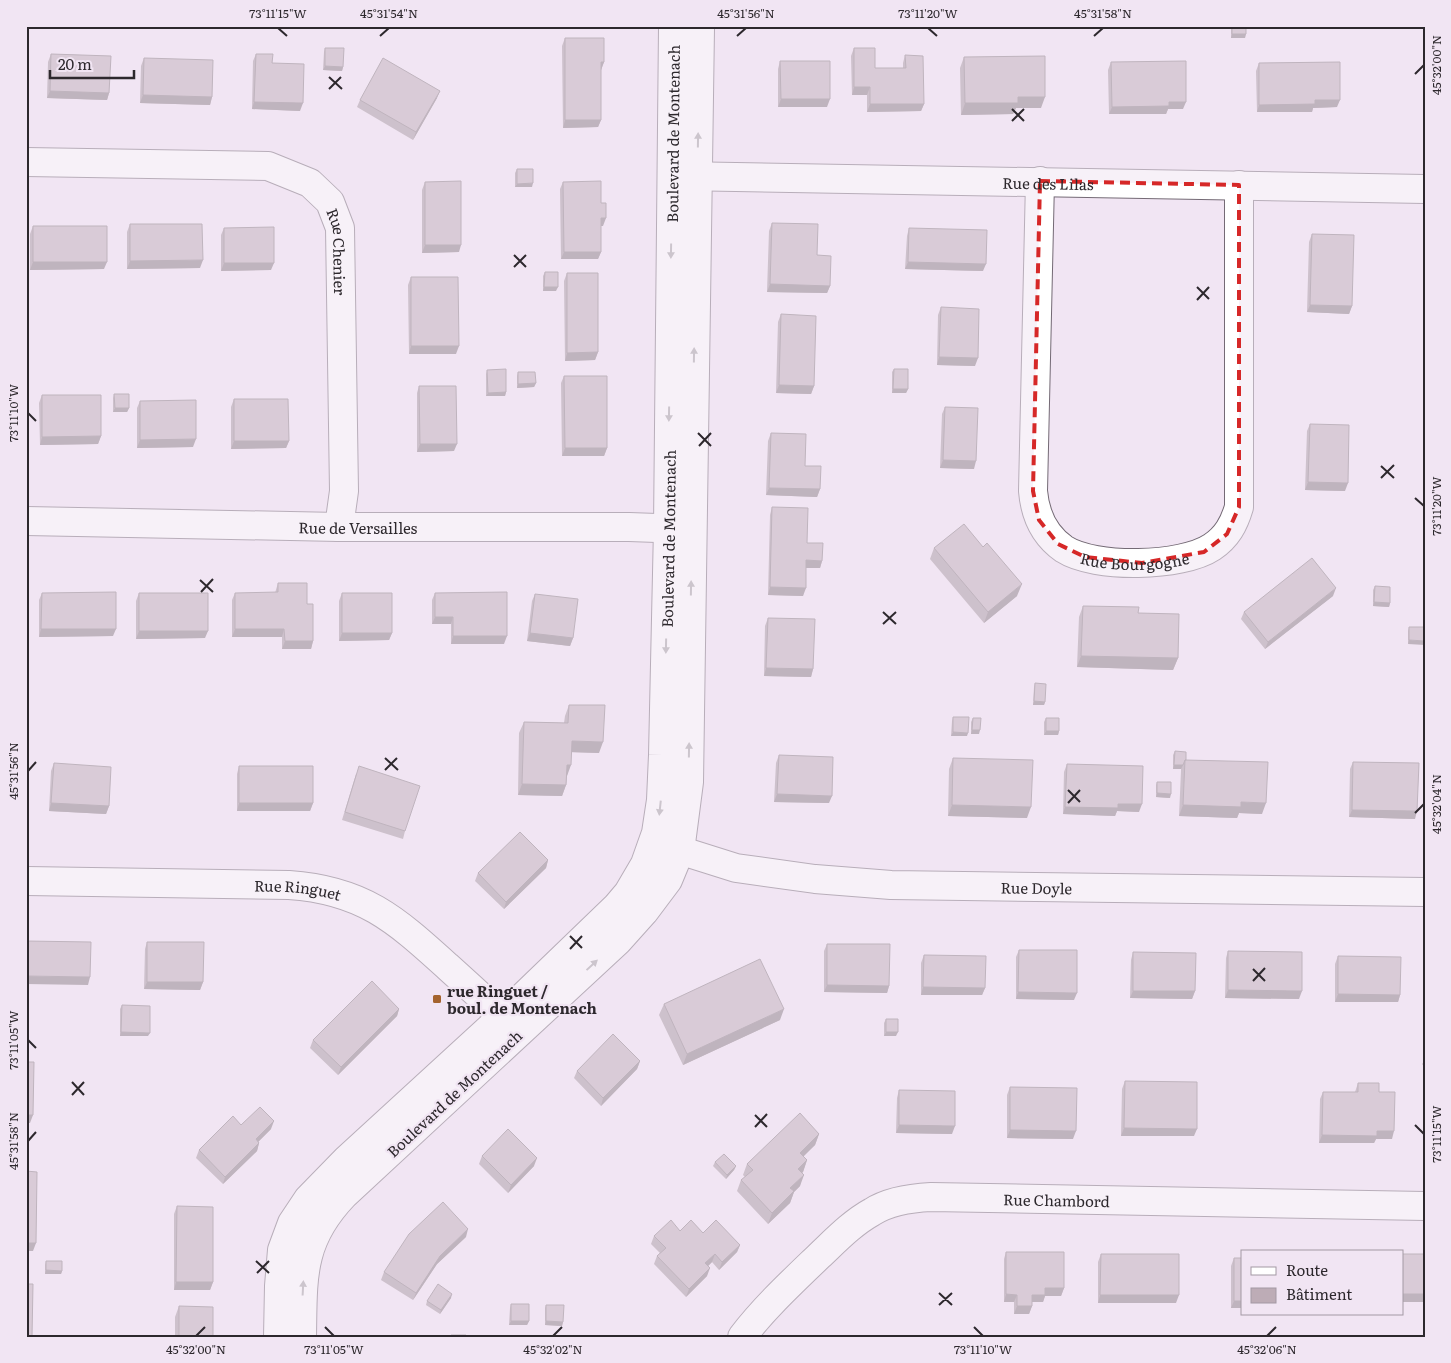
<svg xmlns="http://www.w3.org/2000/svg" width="1451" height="1363" font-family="Literata,serif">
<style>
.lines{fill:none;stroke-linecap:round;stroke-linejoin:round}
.street-casing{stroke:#746a75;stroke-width:30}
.street{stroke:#fff;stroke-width:28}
.wall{fill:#a3949d}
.shaded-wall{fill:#84787f}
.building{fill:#bdacb6;stroke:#84787f}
.oneway{fill:#a09ea0}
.marked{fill:none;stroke:#d62828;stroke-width:4;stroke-dasharray:10 6;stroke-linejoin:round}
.ticks{fill:none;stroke:#2d282d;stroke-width:2}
.poi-dot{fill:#a4632e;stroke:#f1e5f3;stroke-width:2}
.labels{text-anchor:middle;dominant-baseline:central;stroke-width:4.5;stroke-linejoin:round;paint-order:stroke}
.street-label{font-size:15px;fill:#2d282d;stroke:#f1e5f3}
.poi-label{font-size:15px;font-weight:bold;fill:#2d282d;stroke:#f1e5f3;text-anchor:start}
.neatline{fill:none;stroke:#2d282d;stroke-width:2}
.ticks-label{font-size:12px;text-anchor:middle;fill:#2d282d}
</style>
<rect width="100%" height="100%" fill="#f1e5f3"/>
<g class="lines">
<!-- street casing -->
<g class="street-casing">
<g id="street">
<path id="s1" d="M26,162L268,166L310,183L330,202L340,228L344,491L339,527"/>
<path id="s2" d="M679,176L1425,189"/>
<path id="s3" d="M1040,181L1033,491C1035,515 1044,535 1064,549C1095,569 1182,567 1212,547C1227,537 1234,524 1239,507V185"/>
<path id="s4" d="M26,521L339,527H629L685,529"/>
<path id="s5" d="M663,845L736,868L815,879L891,885L1425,892"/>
<path id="s6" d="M26,881L289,885C363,890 395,919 447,966C470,987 493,1007 514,1029"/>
<path id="s7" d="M278,1337L279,1286L282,1250L292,1223L308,1199L347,1159L502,1017L617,906L628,893L645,864L656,833L661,800L663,755L668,528L673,27L700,28L689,782L680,851L668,880L644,912L618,941L344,1195C300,1241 303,1277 302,1337"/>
<path id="s8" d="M742,1337C764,1308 792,1282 819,1256C835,1241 852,1223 872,1212C889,1201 911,1198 931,1197L1425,1206"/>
</g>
</g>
<!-- street -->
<use href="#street" class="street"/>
</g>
<!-- wall -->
<path class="wall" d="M1231,26H1246L1245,38H1231Z
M565,38L604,62L601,70V120L598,127L563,128L562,46Z
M325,48L343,67L342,71L323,70L324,52Z
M854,48L875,68H903V63L905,55L924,104L921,111L867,112V95H852L851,56Z
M51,54L109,93L107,100L47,98L48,62Z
M256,54L272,63L300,111L252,109L253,61Z
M964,57L1041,108H1016L1013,114L961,115L960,68Z
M144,58L212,97L210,105L140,103L141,66Z
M780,61L827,107H778V69Z
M1111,62L1183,109H1168L1166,114H1109L1108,70Z
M1259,63L1337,107L1313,108L1312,112H1257L1256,71Z
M437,98L413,140L357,107L360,100Z
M517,169L532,187H515V173Z
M425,182L459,252L422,253V190Z
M563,182L601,203L603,226H601V252L598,259H561L560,189Z
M772,223L817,255L830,286L827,293L767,292L769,231Z
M130,224L200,268L127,269V232Z
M33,226L104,269L30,270V234Z
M224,228L271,270L221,271V235Z
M909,228L983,271L905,269L907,236Z
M1312,234L1352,306L1349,314L1307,312L1309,242Z
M545,272L556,291H543V276Z
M567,273L598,352L595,360L565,361L564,281Z
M411,277L456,354H409L408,285Z
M941,307L975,366L937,365L938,315Z
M781,314L814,386L811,394L776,393L778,322Z
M894,369L908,389L906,393H892V372Z
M487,370L506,392L505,396H486V374Z
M518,372L536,383L534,387L517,388V376Z
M564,376L607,448L604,456H562L561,383Z
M419,386L454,451L417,452V393Z
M114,394L129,408L127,412H113V398Z
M42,395L101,436L98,444L40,445L39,403Z
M234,399L289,441L286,448L231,449V407Z
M140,401L193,447L137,448V408Z
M945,407L974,469L940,468L942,414Z
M1310,424L1345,491L1305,490L1307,431Z
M771,433L805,466L820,489L817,497L766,495L768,441Z
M772,507L807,543L822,561L820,568H806L803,596L768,595L770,515Z
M934,548L1017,596L984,623L930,559Z
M278,583L307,604L313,641L311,649H282V637H232V600L235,593H275Z
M1375,586L1390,603L1389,607L1373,606V590Z
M42,593L113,636L39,637V600Z
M139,593L205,638L136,639V601Z
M342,593L392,633L389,640L339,641V601Z
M435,593L504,644H451V624H432V600Z
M535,594L573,638L570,646L527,641L532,601Z
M1333,596L1265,649L1241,619L1244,612Z
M1083,606L1138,613L1178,658L1173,670L1077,667L1079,617Z
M768,618L813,669L811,677L764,676L765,626Z
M1409,627H1425L1408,644V631Z
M1035,683L1045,702L1044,705H1033L1034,687Z
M569,705L599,753L571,752L567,776L566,785L562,796L518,795L519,733L524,722L564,723L565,716Z
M953,717L967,736H951L952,721Z
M973,718L979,734H971V722Z
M1046,718L1059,731L1058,735H1044V722Z
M1175,751L1186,760L1262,814L1239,813L1237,818L1179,816L1181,771V769H1173V755Z
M779,755L829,803L774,802L776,763Z
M953,758L1027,818L948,816L949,769Z
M1353,762L1415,819L1349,817L1350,769Z
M54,763L109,806L106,814L49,811L51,771Z
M1067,764L1139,812L1117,811L1115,816L1063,814L1064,772Z
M239,766L313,803L310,811H237V774Z
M356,774L405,831L403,839L342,820Z
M1157,782L1170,798L1156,797V785Z
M548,860L546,868L504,909L475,881L478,873Z
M147,942L203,982L200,990L144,989L145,949Z
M827,944L889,986L887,993L824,992V951Z
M1019,950L1074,1000L1016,999V957Z
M1228,951L1299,999L1225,998L1226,958Z
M1133,952L1195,991L1192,999L1130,998L1131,960Z
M924,955L985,988L982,995H921V963Z
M1338,956L1400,995L1398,1002H1335V964Z
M1425,959V1004H1423L1424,961Z
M664,1004L780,1020L683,1065L659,1015Z
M122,1005L148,1036H120V1009Z
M399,1009L397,1016L338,1075L310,1048L313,1040Z
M886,1019L896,1036H884V1023Z
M1425,1060V1068L1422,1064Z
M640,1061L637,1069L601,1106L574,1078L577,1071Z
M1125,1081L1194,1136H1121L1122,1089Z
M1358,1083L1379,1092L1392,1139H1376L1374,1143H1319L1320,1099L1323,1092H1355Z
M1010,1087L1073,1139L1007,1138V1095Z
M899,1090L952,1134L896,1133L897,1098Z
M241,1125L271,1129L258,1142L259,1143L257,1151L223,1184L196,1158L199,1150Z
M819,1134L815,1145L803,1156L807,1160L803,1172L802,1173L800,1186L794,1192L790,1203L768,1224L737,1191L741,1180L745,1177L743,1175L747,1164Z
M482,1156L534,1166L508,1193L479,1164Z
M715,1162L736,1166L734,1170L726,1179L713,1166Z
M177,1206L213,1282L210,1290H174V1214Z
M680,1231L703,1233L740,1245L737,1252L719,1270L712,1262L708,1266L707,1276L686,1297L654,1264L657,1256L660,1253L651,1244L654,1236Z
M466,1237L437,1264L413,1300L381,1280L384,1272Z
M1006,1252L1064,1288L1061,1296H1045L1043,1302H1032V1306L1029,1314H1014V1302H1004V1259Z
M1101,1254L1176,1303H1098V1262Z
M1234,1258H1242V1308H1231V1266Z
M46,1261L62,1271L61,1274H45V1265Z
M451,1298L440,1314L426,1305L427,1301Z
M511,1304L529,1321L527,1325H509L510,1308Z
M546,1305L563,1322L562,1326L545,1325V1308Z
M179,1306L213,1337H175V1317Z"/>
<!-- shaded-wall -->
<path class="shaded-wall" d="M1232,34H1246L1245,38H1231Z
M601,62H604L601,70H598Z
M325,66L343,67L342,71L323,70Z
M854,87H870L867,95H852Z
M50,91L109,93L107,100L47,98Z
M440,91L437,98L413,140L416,132Z
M143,95L212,97L210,105L140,103Z
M1018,97H1045L1041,108H1016L1013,114L961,115L965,103Z
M781,99H830L827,107H778Z
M1315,100H1340L1337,107L1313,108L1312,112H1257L1259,105Z
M254,102L303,103L300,111L252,109Z
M1169,102H1186L1183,109H1168L1166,114H1109L1112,107Z
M870,104H924L921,111L867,112Z
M565,120H601L598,127L563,128Z
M533,183L532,187H515L517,184Z
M601,218H606L603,226H598Z
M425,245H461L459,252L422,253Z
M564,252H601L598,259H561Z
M203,260L200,268L127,269L130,261Z
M33,262H107L104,269L30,270Z
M908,262L986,264L983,271L905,269Z
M224,263H274L271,270L221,271Z
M770,284L830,286L827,293L767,292Z
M544,287H558L556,291H543Z
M1310,305L1352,306L1349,314L1307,312Z
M411,346H459L456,354H409Z
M598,352L595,360L565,361L567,353Z
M939,357L978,358L975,366L937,365Z
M536,383L534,387L517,388L518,384Z
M779,385L814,386L811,394L776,393Z
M893,389H908L906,393H892Z
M506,392L505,396H486L488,393Z
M115,408H129L127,412H113Z
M101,436L98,444L40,445L42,437Z
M196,439L193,447L137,448L140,440Z
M234,441H289L286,448L231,449Z
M420,444H457L454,451L417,452Z
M565,448H607L604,456H562Z
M943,460L976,461L974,469L940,468Z
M1308,482L1348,483L1345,491L1305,490Z
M769,488L820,489L817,497L766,495Z
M806,560L822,561L820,568H804Z
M1022,584L1017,596L984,623L988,612Z
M770,587L806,588L803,596L768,595Z
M1336,588L1333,596L1265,649L1268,642Z
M1374,602L1390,603L1389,607L1373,606Z
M435,617H453L451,624H432Z
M41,629H116L113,636L39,637Z
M235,629H284L282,637H232Z
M139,631H208L205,638L136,639Z
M342,633H392L389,640L339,641Z
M530,633L573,638L570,646L527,641Z
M453,636H507L504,644H451Z
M1409,640L1425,641V645L1408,644Z
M285,641H313L311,649H282Z
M1081,656L1178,658L1173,670L1077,667Z
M766,668L813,669L811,677L764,676Z
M1034,701L1045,702L1044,705H1033Z
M972,730H980L979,734H971Z
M1046,731H1059L1058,735H1044Z
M953,732L968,733L967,736H951Z
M572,741L603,742L599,753L567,752Z
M567,765H571L567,776Z
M1174,765H1183L1181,769H1173Z
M522,784L566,785L562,796L518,795Z
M1157,793L1171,794L1170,798L1156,797Z
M777,794L832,796L829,803L774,802Z
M1241,802L1266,803L1262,814L1239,813L1237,818L1179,816L1183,805Z
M51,803L109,806L106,814L49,811Z
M239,803H313L310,811H237Z
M1118,804H1142L1139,812L1117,811L1115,816L1063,814L1065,807Z
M952,805L1031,807L1027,818L948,816Z
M1352,810L1417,811L1415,819L1349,817Z
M548,860L546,868L504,909L506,902Z
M26,976L90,977L88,985L26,984Z
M147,982H203L200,990L144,989Z
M827,985L889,986L887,993L824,992Z
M923,987L985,988L982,995H921Z
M1228,990L1302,991L1299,999L1225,998Z
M1133,991H1195L1192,999L1130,998Z
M1018,992L1077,993L1074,1000L1016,999Z
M1338,994L1400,995L1398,1002H1335Z
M399,1009L397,1016L338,1075L341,1067Z
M784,1009L780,1020L683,1065L687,1054Z
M121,1032L150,1033L148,1036H120Z
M886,1032H898L896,1036H884Z
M640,1061L637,1069L601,1106L603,1098Z
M26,1115H33L30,1123H26Z
M274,1121L271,1129L253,1147L256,1139Z
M899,1125L955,1126L952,1134L896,1133Z
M1124,1128L1197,1129L1194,1136H1121Z
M1010,1130L1076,1131L1073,1139L1007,1138Z
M1377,1131H1394L1392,1139H1376L1374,1143H1319L1322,1135Z
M819,1134L815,1145L796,1164L800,1153Z
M259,1143L257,1151L223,1184L225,1177Z
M537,1158L534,1166L508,1193L511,1185Z
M807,1160L803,1172L794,1180L798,1169Z
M736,1166L734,1170L726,1179L727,1175Z
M804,1175L800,1186L794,1192L790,1203L768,1224L772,1213L790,1188Z
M468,1229L466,1237L437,1264L413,1300L416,1293L440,1256Z
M26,1243H36L33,1251H26Z
M740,1245L737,1252L719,1270L722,1262Z
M715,1254L712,1262L703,1271L705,1263Z
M710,1268L707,1276L686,1297L689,1289Z
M46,1270L62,1271L61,1274H45Z
M176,1282H213L210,1290H174Z
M1045,1288H1064L1061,1296H1045L1043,1302H1029L1032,1295Z
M452,1294L451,1298L440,1314L441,1310Z
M1006,1294L1017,1295L1014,1302H1004Z
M1402,1294H1425V1302H1402Z
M1100,1295H1179L1176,1303H1098Z
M1234,1301H1242V1308H1231Z
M1017,1306H1032L1029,1314H1014Z
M511,1321H529L527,1325H509Z
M546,1321L563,1322L562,1326L545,1325Z"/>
<!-- building -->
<path class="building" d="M1232,26H1246V34H1232Z
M565,38H604V62H601V120H565Z
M325,48H344L343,67L325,66Z
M854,48H875V68H906L905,55L923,56L924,104H870V87H854Z
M51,54L111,56L109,93L50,91Z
M256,54H273L272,63L304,64L303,103L254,102Z
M1045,56V97H1018V103H965L964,57Z
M144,58L213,60L212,97L143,95Z
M383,58L440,91L416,132L360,100Z
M780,61H830V99H781Z
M1186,61V102H1169V106L1112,107L1111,62Z
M1340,62V100H1315V104L1259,105V63Z
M517,169H533V183L517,184Z
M461,181V245H425V182Z
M601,181V203H606V218H601V252H564L563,182Z
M772,223L818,224L817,255L831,256L830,286L770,284Z
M130,224H202L203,260L130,261Z
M33,226H107V262H33Z
M274,227V263H224V228Z
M909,228L987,230L986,264L908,262Z
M1312,234L1354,235L1352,306L1310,305Z
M545,272H558V287H544Z
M567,273H598V352L567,353Z
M411,277H458L459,346H411Z
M941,307L979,309L978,358L939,357Z
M781,314L816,316L814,386L779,385Z
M506,369V392L488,393L487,370Z
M894,369H908V389H893Z
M518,372H535L536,383L518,384Z
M564,376H607V448H565Z
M419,386H456L457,444H420Z
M114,394H129V408H115Z
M42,395H101V436L42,437Z
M234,399H288L289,441H234Z
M196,400V439L140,440V401Z
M945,407L978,408L976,461L943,460Z
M1310,424L1349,425L1348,483L1308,482Z
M771,433L806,434L805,466H821L820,489L769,488Z
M772,507L808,508L807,543H823L822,561L806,560V588L770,587Z
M964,524L983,547L987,543L1022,584L988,612L934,548Z
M1312,558L1336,588L1268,642L1244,612Z
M278,583H307V604H313V641H285L284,629H235V593L278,592Z
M1375,586L1390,587V603L1374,602Z
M116,592V629H41L42,593Z
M507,592V636H453V617H435V593Z
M139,593H208V631H139Z
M342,593H392V633H342Z
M535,594L578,599L573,638L530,633Z
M1083,606L1139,607L1138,613L1179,614L1178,658L1081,656Z
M768,618L815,619L813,669L766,668Z
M1409,627H1425V641L1409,640Z
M1035,683L1046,684L1045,702L1034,701Z
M569,705H605L603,742L572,741L571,765H567L566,785L522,784L524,722L568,723Z
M953,717H969L968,733L953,732Z
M973,718H981L980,730H972Z
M1046,718H1059V731H1046Z
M1175,751L1186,752V760H1185L1183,765H1174Z
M779,755L833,757L832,796L777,794Z
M953,758L1033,760L1031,807L952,805Z
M1185,760L1268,762L1266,803L1241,802V807L1183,805Z
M1353,762L1419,763L1417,811L1352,810Z
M54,763L111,767L109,806L51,803Z
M1067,764L1143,766L1142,804H1118V808L1065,807Z
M239,766H313V803H239Z
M359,766L420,786L405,831L345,812Z
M1157,782H1171V794L1157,793Z
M520,832L548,860L506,902L478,873Z
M26,941L91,942L90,977L26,976Z
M147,942H204L203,982H147Z
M827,944H890L889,986L827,985Z
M1019,950H1077V993L1018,992Z
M1228,951L1302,952V991L1228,990Z
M1133,952L1196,953L1195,991H1133Z
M924,955L986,956L985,988L923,987Z
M1338,956L1401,957L1400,995L1338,994Z
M760,959L784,1009L687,1054L664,1004Z
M372,981L399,1009L341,1067L313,1040Z
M122,1005L150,1006V1033L121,1032Z
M886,1019H898V1032H886Z
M613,1034L640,1061L603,1098L577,1071Z
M26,1062H34L33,1115H26Z
M1125,1081L1197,1082V1129L1124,1128Z
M1358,1083H1379V1092H1395L1394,1131H1377V1136L1322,1135L1323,1092H1358Z
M1010,1087L1077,1088L1076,1131L1010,1130Z
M899,1090L955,1091V1126L899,1125Z
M260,1107L274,1121L256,1139L259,1143L225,1177L199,1150L233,1116L241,1125Z
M800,1113L819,1134L800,1153L807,1160L798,1169L804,1175L790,1188L794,1191L772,1213L741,1180L753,1170L747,1164Z
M508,1129L537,1158L511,1185L482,1156Z
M724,1154L736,1166L727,1175L715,1162Z
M26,1171L37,1172L36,1243H26Z
M443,1202L468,1229L440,1256L416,1293L384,1272L409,1234Z
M177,1206L213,1207V1282H176Z
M671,1220L680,1231L691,1220L703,1233L716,1220L740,1245L722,1262L715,1254L705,1263L710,1268L689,1289L657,1256L666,1248L654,1236Z
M1006,1252H1064V1288H1045V1295H1032V1306H1017V1295L1006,1294Z
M1101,1254H1179V1295H1100Z
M1402,1254H1425V1294H1402Z
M1234,1258H1242V1301H1234Z
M46,1261H62V1271L46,1270Z
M26,1284H33L32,1337H26Z
M438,1284L452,1294L441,1310L427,1301Z
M511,1304H529V1321H511Z
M546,1305H564L563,1322L546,1321Z
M179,1306L213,1307V1337H179Z
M451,1335H466V1337H451Z
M428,1336H439V1337H428Z"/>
<!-- one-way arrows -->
<defs><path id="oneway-solid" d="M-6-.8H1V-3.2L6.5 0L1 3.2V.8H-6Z" transform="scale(1.25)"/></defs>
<g class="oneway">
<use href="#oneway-solid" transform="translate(698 140) rotate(-89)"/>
<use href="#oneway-solid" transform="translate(671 251) rotate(91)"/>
<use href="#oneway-solid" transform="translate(694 355) rotate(-89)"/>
<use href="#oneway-solid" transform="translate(669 414) rotate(91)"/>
<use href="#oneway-solid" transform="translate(691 588) rotate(-89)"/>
<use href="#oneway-solid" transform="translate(666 646) rotate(91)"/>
<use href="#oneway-solid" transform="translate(689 750) rotate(-89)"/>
<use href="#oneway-solid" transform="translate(660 808) rotate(96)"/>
<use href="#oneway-solid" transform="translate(592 965) rotate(-43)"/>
<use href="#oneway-solid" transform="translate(303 1288) rotate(-87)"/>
</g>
<!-- marked area -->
<path d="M0 0H1451V1363H0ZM1040,181L1239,185V507L1227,534L1204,552L1142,563L1085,557L1058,544L1039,520L1033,491Z" fill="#f1e5f3" fill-opacity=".55" fill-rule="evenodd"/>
<path class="marked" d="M1040,181L1239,185V507L1227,534L1204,552L1142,563L1085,557L1058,544L1039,520L1033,491Z"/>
<!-- ticks -->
<path class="ticks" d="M278,28L287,36M928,28L937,36M380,36L389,28M737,36L746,28M1094,36L1103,28M1415,74L1424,65M329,77L342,89M329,89L341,77M1012,109L1024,121M1012,121L1024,109M514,255L526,267M514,267L526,255M1197,287L1209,299M1197,300L1209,287M28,413L36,421M698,433L711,446M699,446L711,433M1381,466L1394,478M1381,478L1394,465M1415,498L1424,506M200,580L213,592M201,592L213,579M883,612L896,624M883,624L896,612M385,758L398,770M385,770L397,758M28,771L36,762M1068,790L1080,802M1068,803L1080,790M1415,813L1424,804M570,936L582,948M570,949L582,936M1253,969L1265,981M1253,981L1265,968M28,1040L36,1048M72,1082L84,1095M72,1095L84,1082M755,1115L767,1127M1415,1125L1424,1134M755,1127L767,1114M28,1141L36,1132M256,1261L269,1273M257,1273L269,1261M939,1293L952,1305M939,1305L952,1293M325,1327L334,1336M974,1327L983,1336M196,1336L205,1327M553,1336L562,1327M1267,1336L1276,1327"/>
<!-- markers -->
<rect class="poi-dot" x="432" y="994" width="10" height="10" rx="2.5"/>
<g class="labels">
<!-- street labels -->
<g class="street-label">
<text stroke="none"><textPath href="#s7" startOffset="1354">Boulevard de Montenach</textPath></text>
<text stroke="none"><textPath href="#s2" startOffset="369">Rue des Lilas</textPath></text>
<text stroke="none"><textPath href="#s1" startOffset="366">Rue Chenier</textPath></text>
<text stroke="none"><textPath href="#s4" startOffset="332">Rue de Versailles</textPath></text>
<text stroke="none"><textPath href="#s7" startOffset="949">Boulevard de Montenach</textPath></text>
<text stroke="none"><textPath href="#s3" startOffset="451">Rue Bourgogne</textPath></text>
<text stroke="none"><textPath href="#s5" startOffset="378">Rue Doyle</textPath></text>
<text stroke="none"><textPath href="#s6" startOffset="272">Rue Ringuet</textPath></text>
<text transform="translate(454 1093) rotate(-43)">Boulevard de Montenach</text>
<text stroke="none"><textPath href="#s8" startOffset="368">Rue Chambord</textPath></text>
</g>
<!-- poi labels -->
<g class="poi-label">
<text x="447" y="990">rue Ringuet /<tspan x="447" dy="17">boul. de Montenach</tspan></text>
</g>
</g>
<!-- border -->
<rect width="1451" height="1363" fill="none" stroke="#f1e5f3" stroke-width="55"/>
<!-- legend -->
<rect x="1241" y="1250" width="162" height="65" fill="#f1e5f3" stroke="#a399a4"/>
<rect x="1251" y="1267" width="25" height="8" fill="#ffffff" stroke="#a399a4"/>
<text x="1286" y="1276" font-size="15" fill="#2d282d">Route</text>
<rect x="1251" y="1288" width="25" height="15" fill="#bdacb6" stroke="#a399a4"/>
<text x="1286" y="1300" font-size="15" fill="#2d282d">Bâtiment</text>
<!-- scale -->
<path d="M50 70v8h84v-8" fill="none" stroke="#2d282d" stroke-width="2.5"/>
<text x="58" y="70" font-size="15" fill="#2d282d" stroke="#f1e5f3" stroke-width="4" paint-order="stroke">20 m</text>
<rect x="28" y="28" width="1396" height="1308" class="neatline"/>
<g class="ticks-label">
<text x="278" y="18">73°11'15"W</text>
<text x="389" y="18">45°31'54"N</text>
<text x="746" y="18">45°31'56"N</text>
<text x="928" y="18">73°11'20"W</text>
<text x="1103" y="18">45°31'58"N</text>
<text transform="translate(1437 65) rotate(-90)" y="4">45°32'00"N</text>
<text transform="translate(14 413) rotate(-90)" y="4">73°11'10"W</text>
<text transform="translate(1437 506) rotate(-90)" y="4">73°11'20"W</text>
<text transform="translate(14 771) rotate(-90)" y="4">45°31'56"N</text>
<text transform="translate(1437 804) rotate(-90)" y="4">45°32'04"N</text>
<text transform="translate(14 1040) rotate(-90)" y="4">73°11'05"W</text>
<text transform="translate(1437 1134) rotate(-90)" y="4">73°11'15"W</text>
<text transform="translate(14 1141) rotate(-90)" y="4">45°31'58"N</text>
<text x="196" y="1354">45°32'00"N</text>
<text x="334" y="1354">73°11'05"W</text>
<text x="553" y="1354">45°32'02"N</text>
<text x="983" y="1354">73°11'10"W</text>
<text x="1267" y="1354">45°32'06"N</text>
</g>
</svg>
